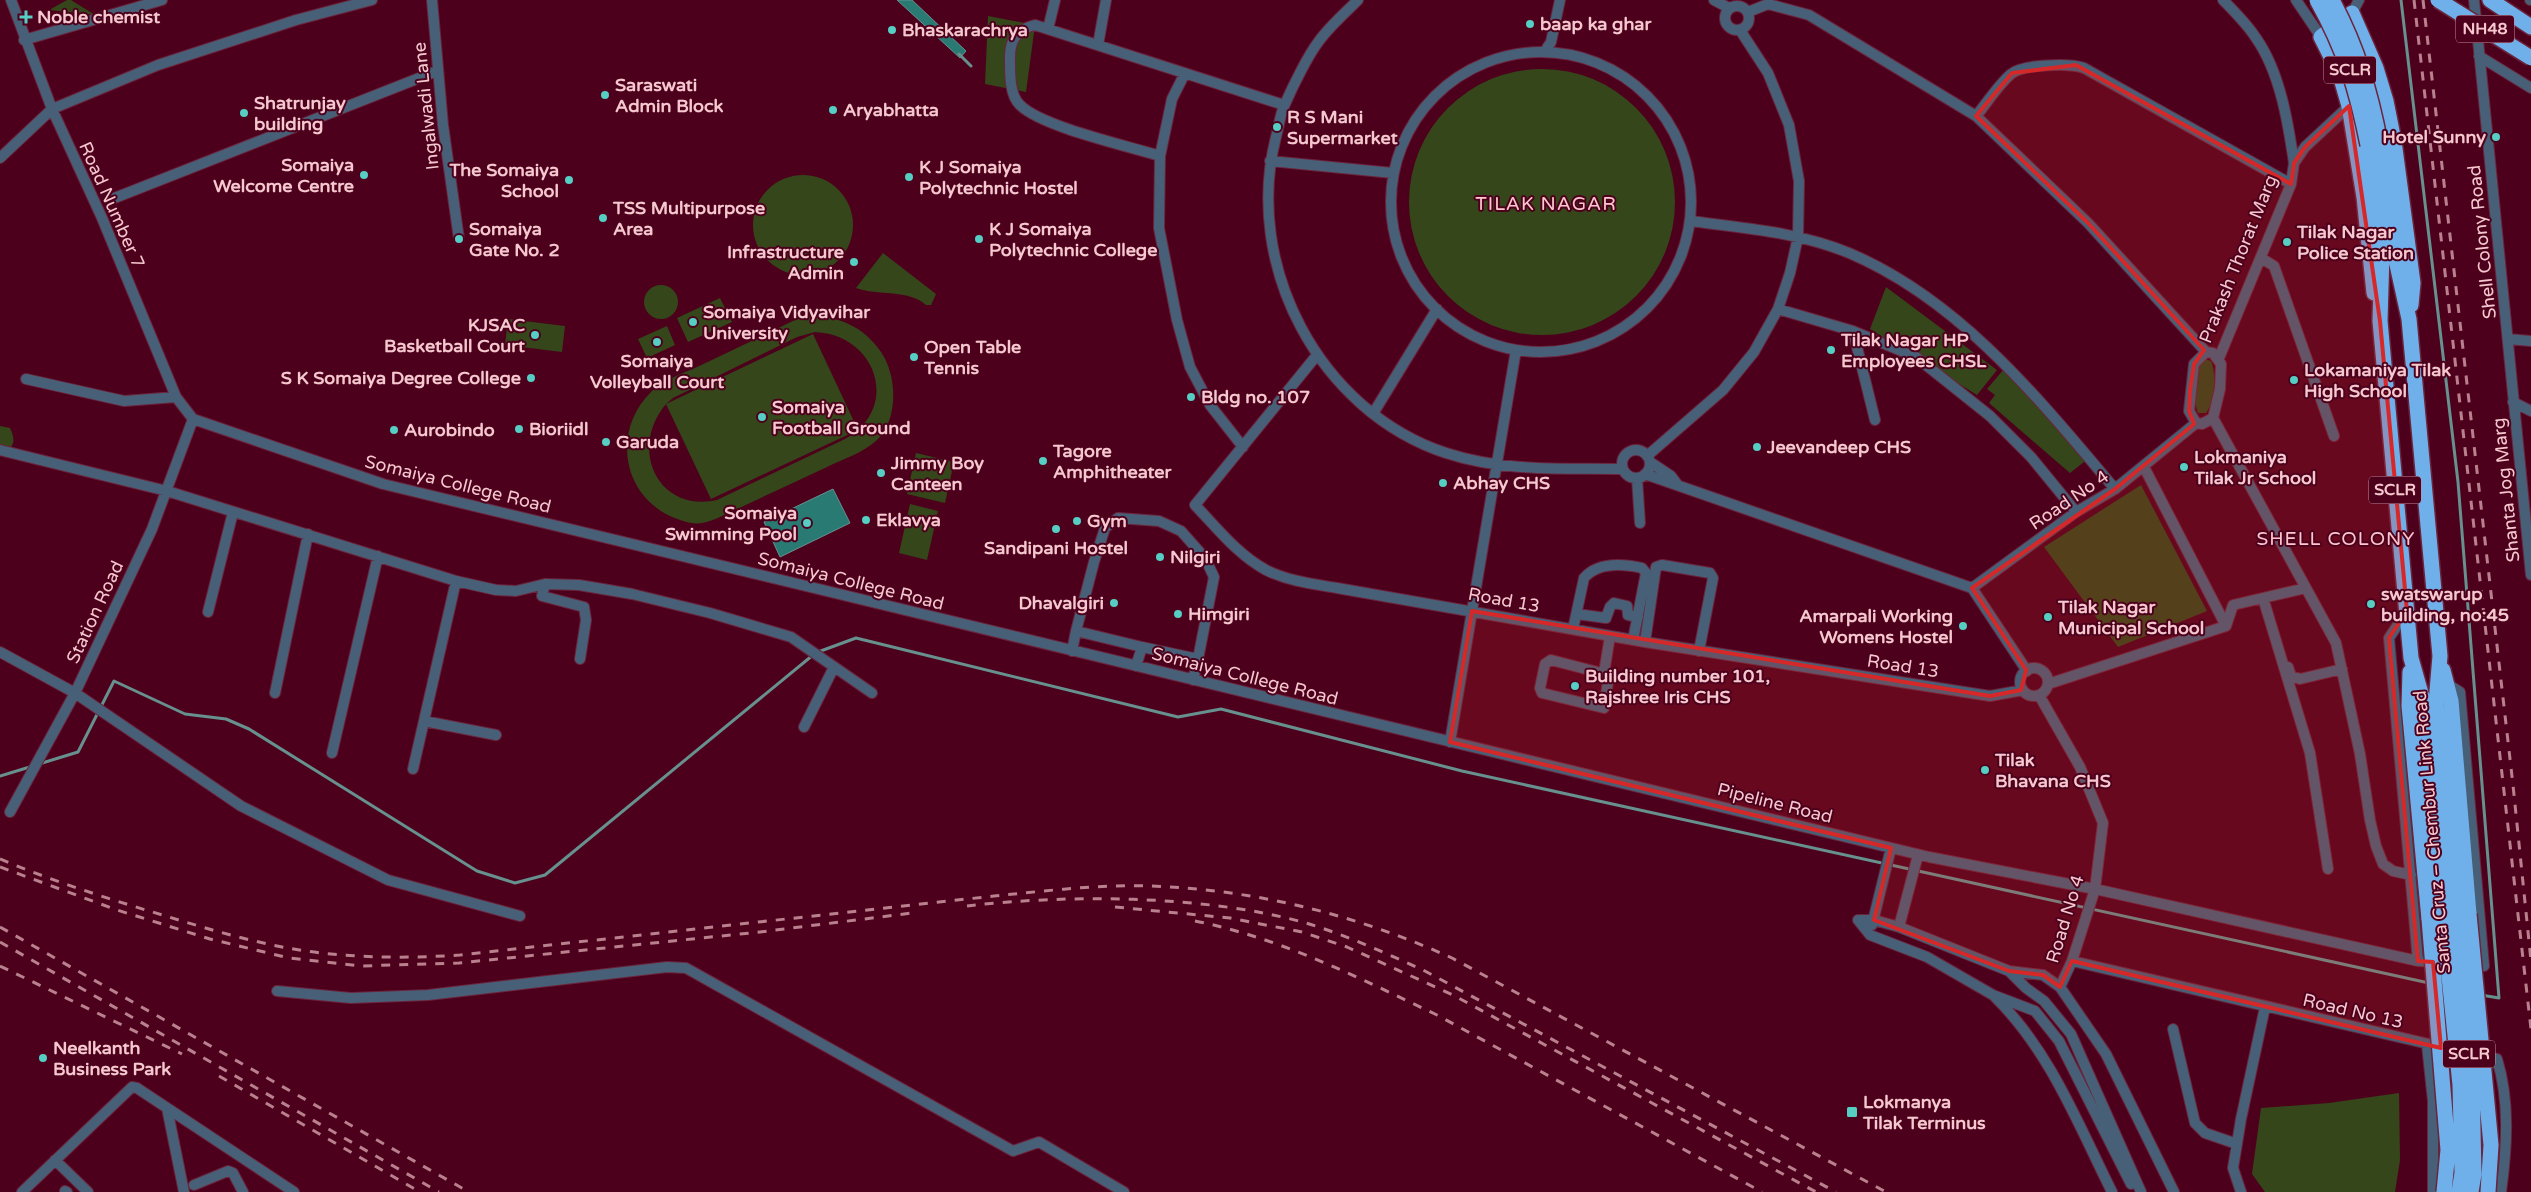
<svg xmlns="http://www.w3.org/2000/svg" width="2531" height="1192" font-family="'Varela Round',sans-serif">
<style>
.green{fill:#35461a;fill-rule:evenodd}
.water{fill:#297a73;stroke:#66918e}
.lines{fill:none;stroke-linecap:round;stroke-linejoin:round}
.stream{stroke:#66918e;stroke-width:3}
.minor-casing{stroke:#6b243c;stroke-width:12}
.highway-casing{stroke:#6b243c;stroke-width:18}
.minor{stroke:#476078;stroke-width:10}
.highway{stroke:#70b0ea;stroke-width:15}
.rail{stroke:#b9808e;stroke-width:3;stroke-dasharray:9 9;stroke-linecap:butt}
.highway-bridge-casing{stroke:#6b243c;stroke-width:18;stroke-linecap:butt}
.highway-bridge{stroke:#70b0ea;stroke-width:15}
.marked{fill:#d62828;fill-opacity:0.2;stroke:#d62828;stroke-width:4;stroke-linejoin:round}
.poi-dot{fill:#56cec3;stroke:#4d001c;stroke-width:2}
.labels{text-anchor:middle;dominant-baseline:central;stroke-width:4;stroke-linejoin:round;paint-order:stroke}
.shield{fill:#4d001c;stroke:#c38b99;stroke-width:1}
.shield-label{font-size:16px;font-weight:bold;fill:#f5c7ce}
.poi-label{font-size:18px;font-weight:bold;fill:#f5c7ce;stroke:#4d001c;text-anchor:start}
.street-label{font-size:18px;fill:#f5c7ce;stroke:#4d001c}
.neighbourhood-label{font-size:19px;letter-spacing:1px;fill:#fdc5ce;stroke:#4d001c}
</style>
<rect width="100%" height="100%" fill="#4d001c"/>
<!-- green -->
<path class="green" d="M67,0H71L95,15L49,10Z
M988,16L1035,25L1026,92L985,84Z
M1409 202a133 133 0 1 1 266 0a133 133 0 1 1-266 0Z
M753 225a50 50 0 1 1 100 0a50 50 0 1 1-100 0Z
M883,253L936,294L931,305H926C909,289 877,296 856,288Z
M644 302a17 17 0 1 1 34 0a17 17 0 1 1-34 0Z
M1886,287L1997,370L1977,395L1870,329Z
M720,298L732,322L688,342L677,318Z
M810,316C839,316 864,327 881,352C897,375 899,419 877,440C863,453 843,459 827,467C791,484 756,500 720,517C715,519 708,522 702,523C690,525 676,519 666,514C620,489 614,427 652,391C663,380 681,374 695,368C729,352 762,336 795,320ZM815,332C877,335 901,408 845,439L717,500C658,513 628,449 666,404L711,499L858,430L813,334L666,404L673,398L797,337Z
M508,319L565,326L562,352L505,345Z
M667,326L675,345L647,358L638,339Z
M2204,359L2211,361C2217,376 2215,400 2206,413H2198L2195,402L2199,364Z
M2004,369L2089,458L2070,473L1989,403L1995,395L1987,389Z
M0,426L10,428C15,439 15,444 7,452L0,450Z
M916,453L954,462L945,503L907,494Z
M2141,485L2207,611L2118,647L2044,547Z
M910,504L938,511L927,560L899,553Z
M2399,1093L2400,1160L2395,1192H2265L2252,1174L2261,1108L2329,1103Z"/>
<!-- water -->
<path class="water" d="M897,0H912L966,51L960,58Z
M833,489L850,523L780,557L764,522Z"/>
<g class="lines">
<!-- stream -->
<path class="stream" d="M2401,0L2458,482L2499,998L2481,995
M959,54L971,66
M818,652L856,638L1178,717L1221,709L1462,771L2429,983
M39,764L78,752L114,681L185,714L226,719L249,729L477,871L515,883L545,875L813,655
M0,776L33,766"/>
<!-- minor casing -->
<g class="minor-casing">
<path id="minor" d="M11,0L52,109L102,218L167,375L176,397L193,419
M432,0L443,125L459,239
M1358,0C1345,13 1330,26 1319,41C1308,55 1292,88 1285,104C1280,114 1279,126 1276,137C1243,265 1319,411 1446,453C1504,472 1563,468 1623,469
M1714,0L1729,8
M2223,0C2235,12 2247,24 2256,38C2280,72 2288,122 2294,163
M2296,0L2321,37
M2474,0L2531,575
M2530,0H2531
M1725 18a12 12 0 1 1 24 0a12 12 0 1 1-24 0Z
M1748,12L1768,4L1809,15L1976,116L2088,223L2206,352L2213,353L2221,364L2220,389L2213,418L2202,424L2196,423L2115,489L2076,512L1972,588
M2352,13L2359,0
M1048,29L1055,0
M24,40L162,0
M1098,45L1106,0
M1547,48L1551,42L1560,0
M1391 202a150 150 0 1 1 300 0a150 150 0 1 1-300 0Z
M2479,56L2531,88
M1185,73L1172,99L1160,156L1159,228L1177,320L1190,367L1210,405L1243,447
M1976,116C1987,103 1998,85 2011,74C2023,64 2070,63 2084,68L2291,184
M1160,156C1128,146 1042,127 1020,105C1009,95 1010,71 1010,57C1010,39 1018,29 1035,25L1284,105
M0,158L52,109L158,65L296,20L372,0
M1270,161L1393,173
M112,199L437,71
M1690,221C1743,228 1799,232 1849,253C1960,300 2039,399 2115,489
M2261,258L2274,266L2334,436
M1778,309L1853,331L1916,357L1990,416L2031,457L2076,512
M1853,331L1875,420
M2508,339L2531,341
M1317,355L1195,505C1217,528 1238,555 1266,570C1288,581 1313,584 1337,588L1645,642L1990,696L2023,690
M2219,358L2291,184L2294,163L2305,147L2349,106
M26,379L124,401L176,397
M2513,402L2531,411
M1374,412L1437,309
M2213,418L2336,643L2360,754L2370,820L2376,846L2383,864L2393,871L2411,875
M193,419L383,484L1929,857L2095,889L2418,961L2438,962
M2196,423L2189,411L2194,364L2206,352
M1622 464a14 14 0 1 1 28 0a14 14 0 1 1-28 0Z
M0,450L167,491L456,581L496,590L516,591L545,584L579,585L632,594L710,613L791,637L872,693
M1647,456L1723,390L1754,352L1778,309L1790,273L1798,237L1799,181L1789,125L1768,73L1740,30
M1650,462L1671,476L1677,484
M2144,467L2226,626
M1645,474L1972,588
M1637,478L1640,523
M545,584L542,596L584,607L586,620L580,659
M1972,588L2027,671
M2263,598L2310,753L2328,869
M2407,611L2389,638L2418,961
M208,612L233,512
M1577,614L1606,618L1610,607L1614,603L1627,606L1628,615L1638,617
M2226,626L2233,605L2306,588
M1573,629L1584,578C1598,562 1624,564 1642,568L1646,573L1633,640
M1645,642L1656,567L1662,565L1710,573L1713,578L1699,651
M1072,651L1076,631
M0,652L75,693L241,806L388,880L520,916
M1551,660L1609,675L1604,708L1542,693L1540,688L1545,664Z
M1136,666L1142,647L1198,659L1214,577L1205,558L1181,531L1159,521L1118,518L1105,528L1094,562L1076,631L1142,647
M2288,667L2291,676L2300,679L2342,669
M2020 682a14 14 0 1 1 28 0a14 14 0 1 1-28 0Z
M1604,673L1610,636
M1193,680L1198,659
M2446,683L2460,692L2484,966L2470,965
M2048,684L2226,626
M275,693L308,534
M2039,695L2080,767L2103,823L2095,889L2072,961L2060,987
M424,721L496,735
M804,727L834,667
M1450,742L1516,350
M332,753L378,556
M413,769L456,581
M10,812L75,693L152,529L193,419
M1858,920H1874L1899,927L2009,971L2026,988L2044,1001L2071,1034L2141,1192
M1858,920L1870,935L1927,957L1993,995L2035,1011L2059,1041L2131,1184
M1872,925L1891,848
M1899,927L1918,855
M2072,961L2463,1052
M2009,971L2043,975L2060,987L2106,1054L2174,1192
M277,991L351,998L428,995L667,967L686,968L1013,1151L1039,1142L1124,1192
M1995,997C2050,1051 2078,1124 2112,1192
M2173,1029L2195,1123L2205,1133L2237,1144
M2427,1045L2433,1101V1192
M2477,1055L2497,1059C2510,1101 2507,1148 2501,1192
M167,1108L184,1192
M55,1160L88,1192
M194,1185L228,1171L233,1173L243,1192
M65,1191L67,1192
M22,1192L132,1087L137,1088L294,1192
M2241,1192L2233,1168L2241,1119L2265,1007"/>
</g>
<!-- highway casing -->
<g class="highway-casing">
<path id="highway" d="M2490,0L2531,27
M2380,143L2394,251L2409,319L2440,656L2436,703L2456,915
M2368,145L2382,253L2380,321L2411,658L2424,704L2443,917
M2374,293L2364,197L2349,106L2340,75L2321,37L2352,13L2376,68L2386,101L2394,141L2413,283L2411,305
M2443,670L2451,701L2469,914
M2410,672L2409,706L2429,919"/>
</g>
<!-- minor -->
<use href="#minor" class="minor"/>
<!-- highway -->
<use href="#highway" class="highway"/>
<!-- rail -->
<path class="rail" d="M2414,0L2531,1029
M2423,0L2513,785L2531,961
M0,859C55,882 112,900 169,917C221,933 276,949 331,954C374,958 417,958 460,955L994,896C1046,891 1100,884 1152,886C1257,890 1357,915 1452,958L1886,1192
M0,867L117,910L210,939L289,958L360,966L459,963L760,932L912,913
M967,906C1070,894 1206,895 1306,923C1346,935 1385,953 1423,970L1836,1192
M1115,907L1230,918L1302,932L1347,947L1453,995L1816,1192
M1195,921C1281,938 1359,978 1437,1015L1762,1192
M0,927L469,1192
M0,942L439,1192
M0,966L182,1054
M219,1076L420,1192"/>
<!-- highway-bridge casing -->
<g class="highway-bridge-casing">
<path id="highway-bridge" d="M2317,0C2345,50 2357,90 2368,145
M2332,0C2357,47 2370,91 2380,143
M2438,0L2531,58
M2469,914L2491,1145L2488,1192
M2456,915L2472,1084L2474,1174L2471,1192
M2443,917L2460,1085L2462,1173L2459,1192
M2429,919L2448,1150L2444,1192"/>
</g>
<!-- highway-bridge -->
<use href="#highway-bridge" class="highway-bridge"/>
</g>
<!-- marked area -->
<path class="marked" d="M2076,65L2291,184L2294,163L2305,147L2349,106L2380,321L2407,611L2389,638L2418,961L2433,962L2441,1048L2072,961L2060,987L2043,975L2009,971L1874,920L1891,848L1450,742L1472,611L1990,696L2021,690L2026,670L1972,588L2115,489L2194,424L2189,411L2190,390L2194,364L2204,350L2088,223L1976,116L2012,73Z"/>
<!-- markers -->
<g class="poi-dot">
<path d="M23.5 9.5h5v5h5v5h-5v5h-5v-5h-5v-5h5z"/>
<circle cx="1530" cy="24" r="5"/>
<circle cx="892" cy="30" r="5"/>
<circle cx="605" cy="95" r="5"/>
<circle cx="833" cy="110" r="5"/>
<circle cx="244" cy="113" r="5"/>
<circle cx="1277" cy="127" r="5"/>
<circle cx="2496" cy="137" r="5"/>
<circle cx="364" cy="175" r="5"/>
<circle cx="909" cy="177" r="5"/>
<circle cx="569" cy="180" r="5"/>
<circle cx="603" cy="218" r="5"/>
<circle cx="459" cy="239" r="5"/>
<circle cx="979" cy="239" r="5"/>
<circle cx="2287" cy="242" r="5"/>
<circle cx="854" cy="262" r="5"/>
<circle cx="693" cy="322" r="5"/>
<circle cx="535" cy="335" r="5"/>
<circle cx="657" cy="342" r="5"/>
<circle cx="1831" cy="350" r="5"/>
<circle cx="914" cy="357" r="5"/>
<circle cx="531" cy="378" r="5"/>
<circle cx="2294" cy="380" r="5"/>
<circle cx="1191" cy="397" r="5"/>
<circle cx="762" cy="417" r="5"/>
<circle cx="519" cy="429" r="5"/>
<circle cx="394" cy="430" r="5"/>
<circle cx="606" cy="442" r="5"/>
<circle cx="1757" cy="447" r="5"/>
<circle cx="1043" cy="461" r="5"/>
<circle cx="2184" cy="467" r="5"/>
<circle cx="881" cy="473" r="5"/>
<circle cx="1443" cy="483" r="5"/>
<circle cx="866" cy="520" r="5"/>
<circle cx="1077" cy="521" r="5"/>
<circle cx="807" cy="523" r="5"/>
<circle cx="1056" cy="529" r="5"/>
<circle cx="1160" cy="557" r="5"/>
<circle cx="1114" cy="603" r="5"/>
<circle cx="2371" cy="604" r="5"/>
<circle cx="1178" cy="614" r="5"/>
<circle cx="2048" cy="617" r="5"/>
<circle cx="1963" cy="626" r="5"/>
<circle cx="1575" cy="686" r="5"/>
<circle cx="1985" cy="770" r="5"/>
<circle cx="43" cy="1058" r="5"/>
<rect x="1846" y="1106" width="12" height="12" rx="2.5"/>
</g>
<g class="labels">
<!-- shield labels -->
<g class="shield">
<rect x="2456" y="15.5" width="58" height="27" rx="4"/>
<rect x="2324" y="56.5" width="52" height="27" rx="4"/>
<rect x="2369" y="476.5" width="52" height="27" rx="4"/>
<rect x="2443" y="1040.5" width="52" height="27" rx="4"/>
</g>
<g class="shield-label">
<text x="2485" y="29">NH48</text>
<text x="2350" y="70">SCLR</text>
<text x="2395" y="490">SCLR</text>
<text x="2469" y="1054">SCLR</text>
</g>
<!-- poi labels -->
<g class="poi-label">
<text x="37" y="17">Noble chemist</text>
<text x="1540" y="24">baap ka ghar</text>
<text x="902" y="30">Bhaskarachrya</text>
<text x="615" y="85">Saraswati<tspan x="615" dy="21">Admin Block</tspan></text>
<text x="254" y="103">Shatrunjay<tspan x="254" dy="21">building</tspan></text>
<text x="843" y="110">Aryabhatta</text>
<text x="1287" y="117">R S Mani<tspan x="1287" dy="21">Supermarket</tspan></text>
<text x="2486" y="137" text-anchor="end">Hotel Sunny</text>
<text x="354" y="165" text-anchor="end">Somaiya<tspan x="354" dy="21">Welcome Centre</tspan></text>
<text x="919" y="167">K J Somaiya<tspan x="919" dy="21">Polytechnic Hostel</tspan></text>
<text x="559" y="170" text-anchor="end">The Somaiya<tspan x="559" dy="21">School</tspan></text>
<text x="613" y="208">TSS Multipurpose<tspan x="613" dy="21">Area</tspan></text>
<text x="469" y="229">Somaiya<tspan x="469" dy="21">Gate No. 2</tspan></text>
<text x="989" y="229">K J Somaiya<tspan x="989" dy="21">Polytechnic College</tspan></text>
<text x="2297" y="232">Tilak Nagar<tspan x="2297" dy="21">Police Station</tspan></text>
<text x="844" y="252" text-anchor="end">Infrastructure<tspan x="844" dy="21">Admin</tspan></text>
<text x="703" y="312">Somaiya Vidyavihar<tspan x="703" dy="21">University</tspan></text>
<text x="525" y="325" text-anchor="end">KJSAC<tspan x="525" dy="21">Basketball Court</tspan></text>
<text x="1841" y="340">Tilak Nagar HP<tspan x="1841" dy="21">Employees CHSL</tspan></text>
<text x="924" y="347">Open Table<tspan x="924" dy="21">Tennis</tspan></text>
<text x="657" y="361" text-anchor="middle">Somaiya<tspan x="657" dy="21">Volleyball Court</tspan></text>
<text x="2304" y="370">Lokamaniya Tilak<tspan x="2304" dy="21">High School</tspan></text>
<text x="521" y="378" text-anchor="end">S K Somaiya Degree College</text>
<text x="1201" y="397">Bldg no. 107</text>
<text x="772" y="407">Somaiya<tspan x="772" dy="21">Football Ground</tspan></text>
<text x="529" y="429">Bioriidl</text>
<text x="404" y="430">Aurobindo</text>
<text x="616" y="442">Garuda</text>
<text x="1767" y="447">Jeevandeep CHS</text>
<text x="1053" y="451">Tagore<tspan x="1053" dy="21">Amphitheater</tspan></text>
<text x="2194" y="457">Lokmaniya<tspan x="2194" dy="21">Tilak Jr School</tspan></text>
<text x="891" y="463">Jimmy Boy<tspan x="891" dy="21">Canteen</tspan></text>
<text x="1453" y="483">Abhay CHS</text>
<text x="797" y="513" text-anchor="end">Somaiya<tspan x="797" dy="21">Swimming Pool</tspan></text>
<text x="876" y="520">Eklavya</text>
<text x="1087" y="521">Gym</text>
<text x="1056" y="548" text-anchor="middle">Sandipani Hostel</text>
<text x="1170" y="557">Nilgiri</text>
<text x="2381" y="594">swatswarup<tspan x="2381" dy="21">building, no:45</tspan></text>
<text x="1104" y="603" text-anchor="end">Dhavalgiri</text>
<text x="2058" y="607">Tilak Nagar<tspan x="2058" dy="21">Municipal School</tspan></text>
<text x="1188" y="614">Himgiri</text>
<text x="1953" y="616" text-anchor="end">Amarpali Working<tspan x="1953" dy="21">Womens Hostel</tspan></text>
<text x="1585" y="676">Building number 101,<tspan x="1585" dy="21">Rajshree Iris CHS</tspan></text>
<text x="1995" y="760">Tilak<tspan x="1995" dy="21">Bhavana CHS</tspan></text>
<text x="53" y="1048">Neelkanth<tspan x="53" dy="21">Business Park</tspan></text>
<text x="1863" y="1102">Lokmanya<tspan x="1863" dy="21">Tilak Terminus</tspan></text>
</g>
<!-- street labels -->
<g class="street-label">
<text transform="translate(426 106) rotate(-96)">Ingalwadi Lane</text>
<text transform="translate(112 205) rotate(66)">Road Number 7</text>
<text transform="translate(2482 242) rotate(-96)">Shell Colony Road</text>
<text transform="translate(2238 259) rotate(-68)">Prakash Thorat Marg</text>
<text transform="translate(458 484) rotate(14)">Somaiya College Road</text>
<text transform="translate(2506 490) rotate(-96)">Shanta Jog Marg</text>
<text transform="translate(2069 500) rotate(-34)">Road No 4</text>
<text transform="translate(851 581) rotate(14)">Somaiya College Road</text>
<text transform="translate(1504 600) rotate(10)">Road 13</text>
<text transform="translate(95 612) rotate(-65)">Station Road</text>
<text transform="translate(1903 666) rotate(9)">Road 13</text>
<text transform="translate(1245 676) rotate(14)">Somaiya College Road</text>
<text transform="translate(1775 803) rotate(14)">Pipeline Road</text>
<text transform="translate(2432 832) rotate(-95)">Santa Cruz – Chembur Link Road</text>
<text transform="translate(2065 919) rotate(-73)">Road No 4</text>
<text transform="translate(2353 1011) rotate(13)">Road No 13</text>
</g>
<!-- neighbourhood labels -->
<g class="neighbourhood-label">
<text x="1546" y="204">TILAK NAGAR</text>
<text x="2336" y="539">SHELL COLONY</text>
</g>
</g>
</svg>
